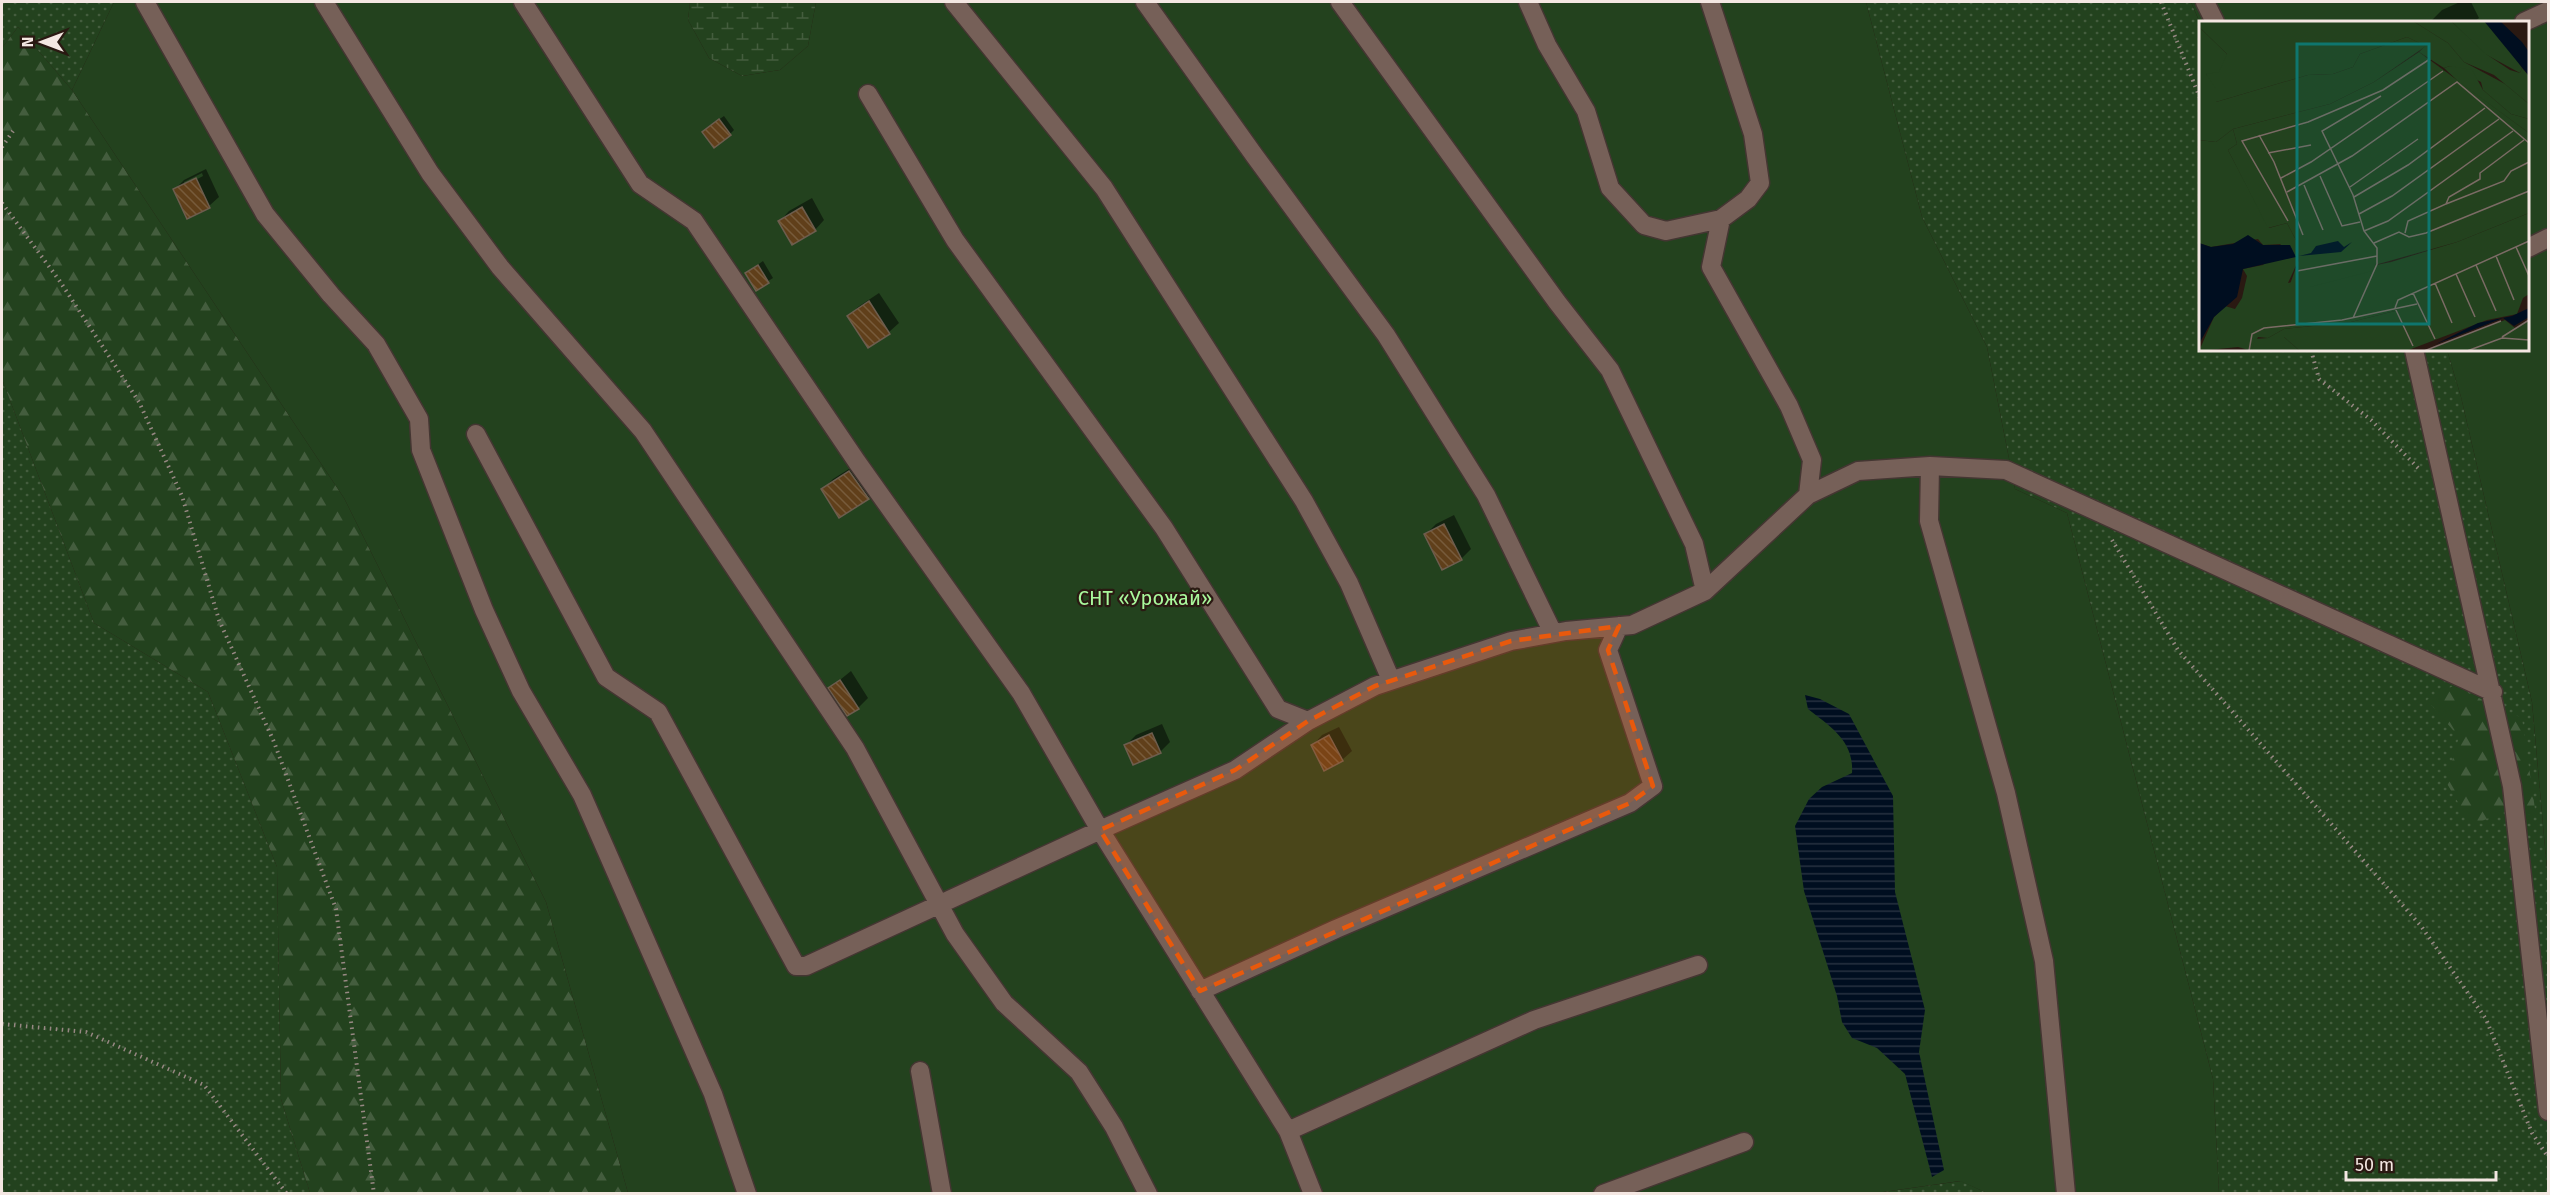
<svg xmlns="http://www.w3.org/2000/svg" width="2550" height="1195" font-family="'Fira Sans',sans-serif">
<style>
.grass{fill:url(#grass-dots)}
.forest{fill:url(#forest-firs)}
.wetland{fill:url(#wetland-marsh)}
.garden{fill:#23421e}
.water{fill:url(#water-rules)}
.shadow{fill:#0007;fill-rule:evenodd}
.building{fill:url(#building-back-hatch);stroke:#6d5d4e;stroke-width:1.5}
.lines{fill:none;stroke-linecap:round;stroke-linejoin:round}
.street-casing{stroke:#443632;stroke-width:21}
.path{stroke:#978883;stroke-width:4;stroke-dasharray:1.5 4.5;stroke-linecap:butt}
.street{stroke:#766058;stroke-width:18}
.marked{fill:#e8590c;fill-opacity:0.2;stroke:#e8590c;stroke-width:4.5;stroke-dasharray:12 8;stroke-linejoin:round}
.labels{text-anchor:middle;dominant-baseline:central;stroke-width:4.5;stroke-linejoin:round;paint-order:stroke}
.park-label{font-size:20px;fill:#a9f89c;stroke:#2a1912}
.inset-road{fill:none;stroke:#7b6b65;stroke-width:1.5}
.view{fill:#0f766e;fill-opacity:0.15;stroke:#0f766e;stroke-width:3}
.inset-edge{fill:none;stroke:#f4e7e2;stroke-width:3}
</style>
<defs>
<pattern id="grass-dots" width="8" height="8" patternUnits="userSpaceOnUse" patternTransform="scale(1.5)"><rect width="8" height="8" fill="#23421e"/><path d="M2 2h.1M6 6h.1" fill="none" stroke="#445d3e" stroke-width="1.8" stroke-linecap="round"/></pattern>
<pattern id="forest-firs" width="22" height="20" patternUnits="userSpaceOnUse" patternTransform="scale(1.5)"><rect width="22" height="20" fill="#23421e"/><path d="M5 1l3.5 6h-7zM16 11l3.5 6h-7z" fill="#445d3e"/></pattern>
<pattern id="wetland-marsh" width="20" height="14" patternUnits="userSpaceOnUse" patternTransform="scale(1.5)"><rect width="20" height="14" fill="#23421e"/><path d="M1 5h8M5 5V1M11 12h8M15 12V8" fill="none" stroke="#445d3e"/></pattern>
<pattern id="water-rules" width="6" height="5" patternUnits="userSpaceOnUse" patternTransform="scale(1.5)"><rect width="6" height="5" fill="#000e20"/><path d="M0 2.5h6" fill="none" stroke="#263140"/></pattern>
<pattern id="building-back-hatch" width="6" height="6" patternUnits="userSpaceOnUse" patternTransform="scale(1.5)"><rect width="6" height="6" fill="#603f1a"/><path d="M-1 5l2 2M0 0l6 6M5-1l2 2" fill="none" stroke="#775b3b"/></pattern>
</defs>
<rect width="100%" height="100%" fill="#2a1912"/>
<!-- grass -->
<path class="grass" d="M2,2H114L72,90L18,27L2,48Z
M1866,2H2191L2200,23V350H2447L2461,397L2532,702L2548,881V1193H2219L2213,1079L2067,513L2015,489L1987,347L1922,217Z
M2,379L94,623L208,692L277,867L281,1099L310,1193H2Z
M1961,1181L1987,1193L1869,1194Z"/>
<!-- forest -->
<path class="forest" d="M18,27L72,90L344,498L546,902L628,1193H310L281,1099L277,867L208,692L94,623L2,379V48Z
M2453,686L2522,718L2536,816L2505,810L2472,826L2446,782L2459,737L2427,700Z"/>
<!-- wetland -->
<path class="wetland" d="M690,2H816L808,46L780,70L742,76L709,58L688,20Z"/>
<!-- garden -->
<path class="garden" d="M114,2H690L688,20L709,58L742,76L780,70L808,46L816,2H1866L1922,217L1987,347L2015,489L2067,513L2213,1079L2219,1193H1987L1960,1181L1869,1194L628,1193L546,902L344,498L72,90Z
M2191,2H2548V881L2532,702L2461,397L2447,350H2528V22L2200,23Z"/>
<!-- water -->
<path class="water" d="M1805,695L1820,699L1849,714L1893,796L1895,892L1925,1010L1919,1052L1944,1170L1932,1177L1905,1074L1877,1048L1852,1038L1842,1022L1837,996L1804,891L1795,826L1809,799L1822,787L1852,773C1854,741 1831,727 1808,709Z"/>
<!-- shadow -->
<path class="shadow" d="M2460,2H2471L2479,18L2474,22H2433L2432,20L2442,10Z
M724,116L734,130L730,134L708,127Z
M206,169L219,197L209,206L174,190L184,180ZM202,173L203,176L184,186V182Z
M812,198L824,220L815,230L780,221L789,211Z
M763,261L773,278L756,289L746,273Z
M879,293L899,323L889,332L868,346L849,316L858,307Z
M860,462L878,488L868,498L823,489L833,479Z
M1454,515L1471,549L1461,559L1426,534L1436,524Z
M851,671L868,698L858,708L830,688Z
M1162,724L1170,742L1160,752L1126,745L1136,735Z
M1339,727L1352,751L1342,760L1313,745L1322,735Z"/>
<!-- building -->
<path class="building" d="M719,119L731,135L714,148L702,132Z
M196,178L210,208L187,219L173,189Z
M802,207L816,231L792,245L778,221Z
M758,265L769,283L756,291L745,273Z
M869,301L890,334L868,348L847,316Z
M849,471L869,499L839,518L821,489Z
M1444,524L1462,560L1442,570L1424,534Z
M840,680L859,709L847,716L828,688Z
M1152,733L1161,753L1133,765L1124,745Z
M1329,735L1343,761L1324,771L1311,745Z"/>
<g class="lines">
<!-- street casing -->
<g class="street-casing">
<path id="street" d="M145,2L265,214L331,295L376,344L419,419L421,450L484,610L521,691L582,795L713,1094L747,1194
M324,2L430,173L500,267L643,431L855,748L955,934L1004,1003L1079,1072L1114,1127L1148,1194
M523,2L640,184L694,221L857,462L1021,693L1100,830L1288,1131L1313,1194
M954,2L1104,188L1304,501L1349,583L1391,680
M1145,2L1254,155L1386,335L1486,495L1553,633
M1340,2L1557,302L1610,370L1694,544L1705,591
M1528,2L1547,45L1586,111L1610,188L1644,225L1666,231L1721,219
M1710,2L1753,134L1760,183L1748,199L1721,219L1711,267L1789,406L1812,460L1808,495
M2205,2L2215,22
M2524,22L2548,11
M868,94L955,240L1164,528L1278,709L1308,721
M2528,248L2548,238
M2414,350L2512,786L2548,1111
M476,434L606,677L658,712L796,966H806L1109,826L1235,770L1308,721L1375,686L1511,641L1566,631L1632,625L1705,591L1808,495L1858,471L1930,466L2006,470L2493,692
M1930,466L1929,521L2006,793L2044,961L2066,1194
M1200,991L1336,929L1630,803L1653,786L1608,650L1619,626
M920,1071L942,1194
M1288,1131L1534,1020L1698,965
M1603,1194L1744,1142"/>
</g>
<!-- path -->
<path class="path" d="M2161,2L2200,98
M2,147L13,131
M2,203L59,280L139,402L182,496L219,620L274,742L336,909L374,1194
M2311,350L2319,379L2371,420L2421,471
M2112,540L2178,650L2421,926L2486,1019L2532,1133L2548,1157
M2,1024L86,1032L204,1085L287,1194"/>
<!-- street -->
<use href="#street" class="street"/>
</g>
<!-- marked area -->
<path class="marked" d="M1619,626L1608,650L1653,786L1630,803L1200,991L1100,830L1235,770L1308,721L1375,686L1511,641Z"/>
<g class="labels">
<!-- park labels -->
<g class="park-label">
<text x="1145" y="598">СНТ «Урожай»</text>
</g>
</g>
<!-- overview -->
<g transform="translate(2199 21)">
<rect width="330" height="330" fill="#2a1912"/>
<path d="M0,0H214L249,22L265,41L306,63L330,83V98L312,93L284,69L282,61L251,45L245,47L220,31L226,25L208,16L161,33L154,46L134,53L109,54L17,81L7,53L28,33L0,6ZM252,0H285L314,33L323,47L321,52L286,33ZM34,108L38,123L29,129L70,207L88,202L97,219L100,238L89,262L192,241L258,221L330,192V219L197,281L196,290L152,301L85,308L69,317L59,316L53,330L39,326L0,330L15,296L26,285L36,288L43,277L48,255L44,248L64,244L82,223L64,224L59,218L12,226L0,222V119L17,121Z" fill="#23421e"/>
<path d="M214,0H252L287,33L311,49L321,52L323,47L330,55V83L295,54L265,41L249,22ZM0,6L28,33L20,51L7,53L17,68V81L109,54L134,53L154,46L161,33L208,16L227,25L175,61L131,83L34,108L17,121L0,119ZM251,45L273,49L284,69L312,93L330,98V112L261,62L245,47ZM85,308V316L101,330H53L56,318L69,317Z" fill="#23421e"/>
<path d="M220,31L330,112V192L258,221L176,244L173,250L111,266H90L100,238L97,219L88,202L69,207L29,129L38,123L34,108L131,83L175,61ZM330,219V273L324,277L318,293L288,299L207,330H101L85,316V308L152,301L196,290L193,284L196,278ZM306,299L316,307L330,300V330H226Z" fill="#23421e"/>
<path d="M285,0H301L323,21L330,31V55ZM49,214L64,224H91L97,236L44,248L38,276L15,296L0,323V222L12,226L34,223ZM139,220L145,226L153,221L142,231L100,235L112,232L117,225ZM330,287V296L315,305L304,297L237,323L279,302L313,295Z" fill="#000e20"/>
<path class="inset-road" d="M60,114L75,141L104,214M69,132L112,124M121,155L143,205L161,201M82,157L112,141L244,50M105,164L124,209M151,166L219,118M88,171L153,135L258,61L330,122M155,176L209,144L286,87M247,183L305,160L312,150L330,141M160,193L193,175L300,98M89,200L43,120L109,101L184,69L231,38M165,210L189,200L314,110M206,212L209,200L247,183L250,176L281,158V152L325,119M175,222L200,211L210,216L227,212L330,170M317,226L330,255M297,235L315,279M277,244L297,290M98,250L178,235M257,253L276,296M236,262L253,302M214,272L236,318M196,287L199,279L330,220M196,287L214,325M154,297L178,243V227L165,210L154,174L123,110L182,75M303,316L330,299M50,330L53,313L65,307L143,299L218,283M225,330L302,300M268,330L303,317L330,319"/>
<path class="view" d="M98,23H230V303H98Z"/>
<rect width="330" height="330" class="inset-edge"/>
</g>
<!-- border -->
<rect width="2550" height="1195" fill="none" stroke="#f4e7e2" stroke-width="6"/>
<!-- north arrow -->
<g transform="translate(42 42) rotate(270)" stroke="#2a1912" stroke-width="4.5" paint-order="stroke">
<path d="M0-4.5L10 22L0 15L-10 22Z" fill="#f4e7e2"/>
<text y="-9" font-size="16" font-weight="bold" text-anchor="middle" fill="#f4e7e2">N</text>
</g>
<!-- scale -->
<path d="M2346 1171v9h150v-9" fill="none" stroke="#f4e7e2" stroke-width="3"/>
<text x="2355" y="1171" font-size="18" fill="#f4e7e2" stroke="#2a1912" stroke-width="4.5" paint-order="stroke">50 m</text>
</svg>
